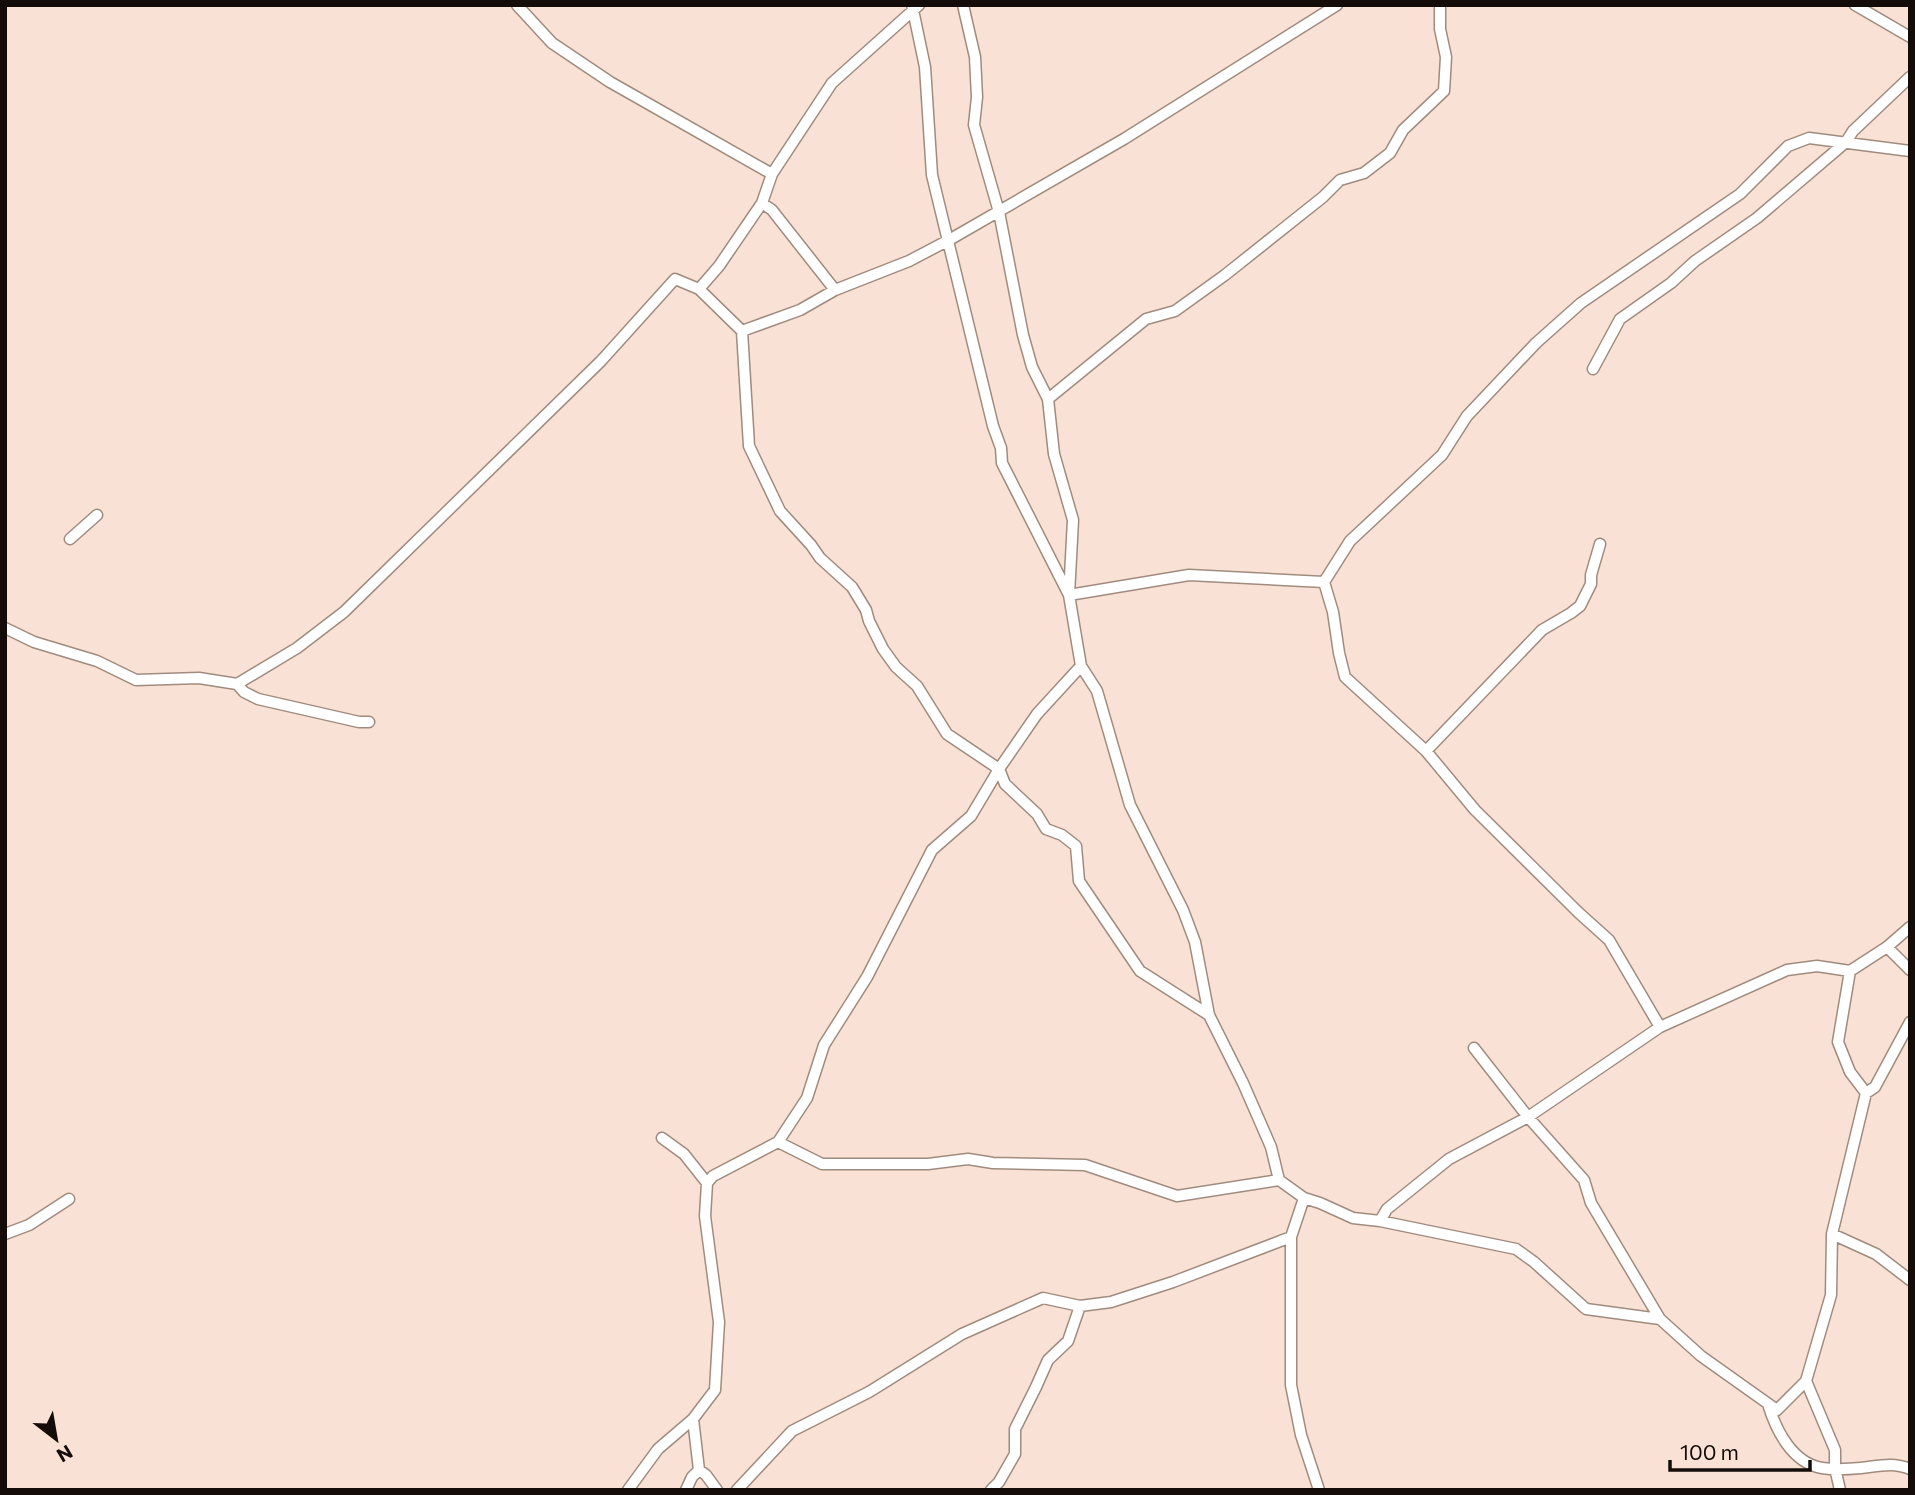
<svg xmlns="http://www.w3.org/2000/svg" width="1915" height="1495" font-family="Commissioner,sans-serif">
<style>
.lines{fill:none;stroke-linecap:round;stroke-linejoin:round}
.street-casing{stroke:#a08b7f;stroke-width:13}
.street{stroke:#fff;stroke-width:10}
</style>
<rect width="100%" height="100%" fill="#f9e1d5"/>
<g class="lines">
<!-- street casing -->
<g class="street-casing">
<path id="street" d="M517,5L552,43L610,82L772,174
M912,5L925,67L932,175L993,426L1001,448L1002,463L1069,595
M963,5L975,57L977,97L974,125L999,212L1023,335L1032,367L1048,399L1054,454L1073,520L1069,595L1081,666L1097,691L1130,805L1183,910L1195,942L1209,1015L1243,1083L1271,1147L1279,1180L1304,1198L1320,1203L1353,1218L1380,1221L1516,1249L1534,1262L1586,1309L1660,1319
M1855,5L1910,37
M762,203L772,210L835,290
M699,289L719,266L762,203L772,174L832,83L919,5
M742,331L800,310L835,290L909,261L949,240L1124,139L1337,5
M1593,369L1620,319L1671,283L1695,261L1757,218L1846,142L1853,131L1910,77
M1048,399L1146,319L1175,311L1225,275L1323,197L1340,180L1364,173L1390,153L1403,130L1444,91L1446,57L1440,29V5
M70,539L97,515
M1324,582L1350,541L1442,455L1467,416L1536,343L1581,303L1740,194L1788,146L1809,138L1910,151
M1324,582L1333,612L1339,653L1345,677L1426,751L1475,810L1579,913L1609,940L1660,1027
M1069,595L1189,575L1324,582
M5,628L34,642L97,661L136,680L199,678L237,684L297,648L344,612L601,361L675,279L699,289L742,331L749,446L780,511L811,545L820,558L852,587L866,610L869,621L883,649L896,667L917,686L947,734L999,769L1005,784L1037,814L1046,829L1062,835L1076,846L1079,881L1140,971L1209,1015
M237,684L244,692L258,699L359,722H369
M1426,751L1542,630L1571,613L1580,606L1591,584V575L1600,544
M1887,947L1910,970
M1850,971L1838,1042L1850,1072L1866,1093
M1474,1048L1528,1117L1584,1180L1591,1203L1660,1319L1701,1356L1777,1410L1806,1381
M662,1138L684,1154L707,1183L705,1216L719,1322L715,1390L693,1419L699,1470L706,1475L717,1490
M778,1142L822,1164H928L968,1159L993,1163L1085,1165L1177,1196L1279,1180
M707,1183L713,1176L778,1142L807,1098L824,1045L867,977L932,850L971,816L999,769L1037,714L1081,666
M1304,1198L1291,1237V1385L1301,1435L1319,1490
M1380,1221L1387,1209L1449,1159L1528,1117L1660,1027L1787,970L1817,966L1850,971L1887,947L1910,927
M5,1234L29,1225L69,1199
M1832,1234L1876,1254L1910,1280
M1768,1404C1776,1430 1792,1463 1822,1468C1834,1470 1850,1469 1861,1468C1879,1466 1893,1462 1910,1469
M628,1490L658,1449L693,1419
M686,1490L692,1477L699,1470
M737,1490L792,1431L869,1392L962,1334L1043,1298L1080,1306L1111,1302L1173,1282L1291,1237
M991,1490L999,1482L1015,1454V1429L1036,1387L1048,1360L1068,1341L1080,1306
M1840,1490L1835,1468V1450L1806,1381L1831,1295L1832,1234L1866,1093L1875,1087L1910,1022"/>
</g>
<!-- street -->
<use href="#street" class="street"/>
</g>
<!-- border -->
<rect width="1915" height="1495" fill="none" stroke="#130c08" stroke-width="14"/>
<!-- north arrow -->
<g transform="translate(56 1439) rotate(149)" stroke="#f9e1d5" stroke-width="5" paint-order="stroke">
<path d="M0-5L12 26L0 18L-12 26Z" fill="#130c08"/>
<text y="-10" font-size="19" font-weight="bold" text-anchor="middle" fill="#130c08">N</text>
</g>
<!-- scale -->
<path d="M1670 1460v10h140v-10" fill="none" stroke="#130c08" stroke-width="3.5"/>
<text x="1680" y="1460" font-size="21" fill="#130c08" stroke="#f9e1d5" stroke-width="5" paint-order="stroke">100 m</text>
</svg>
